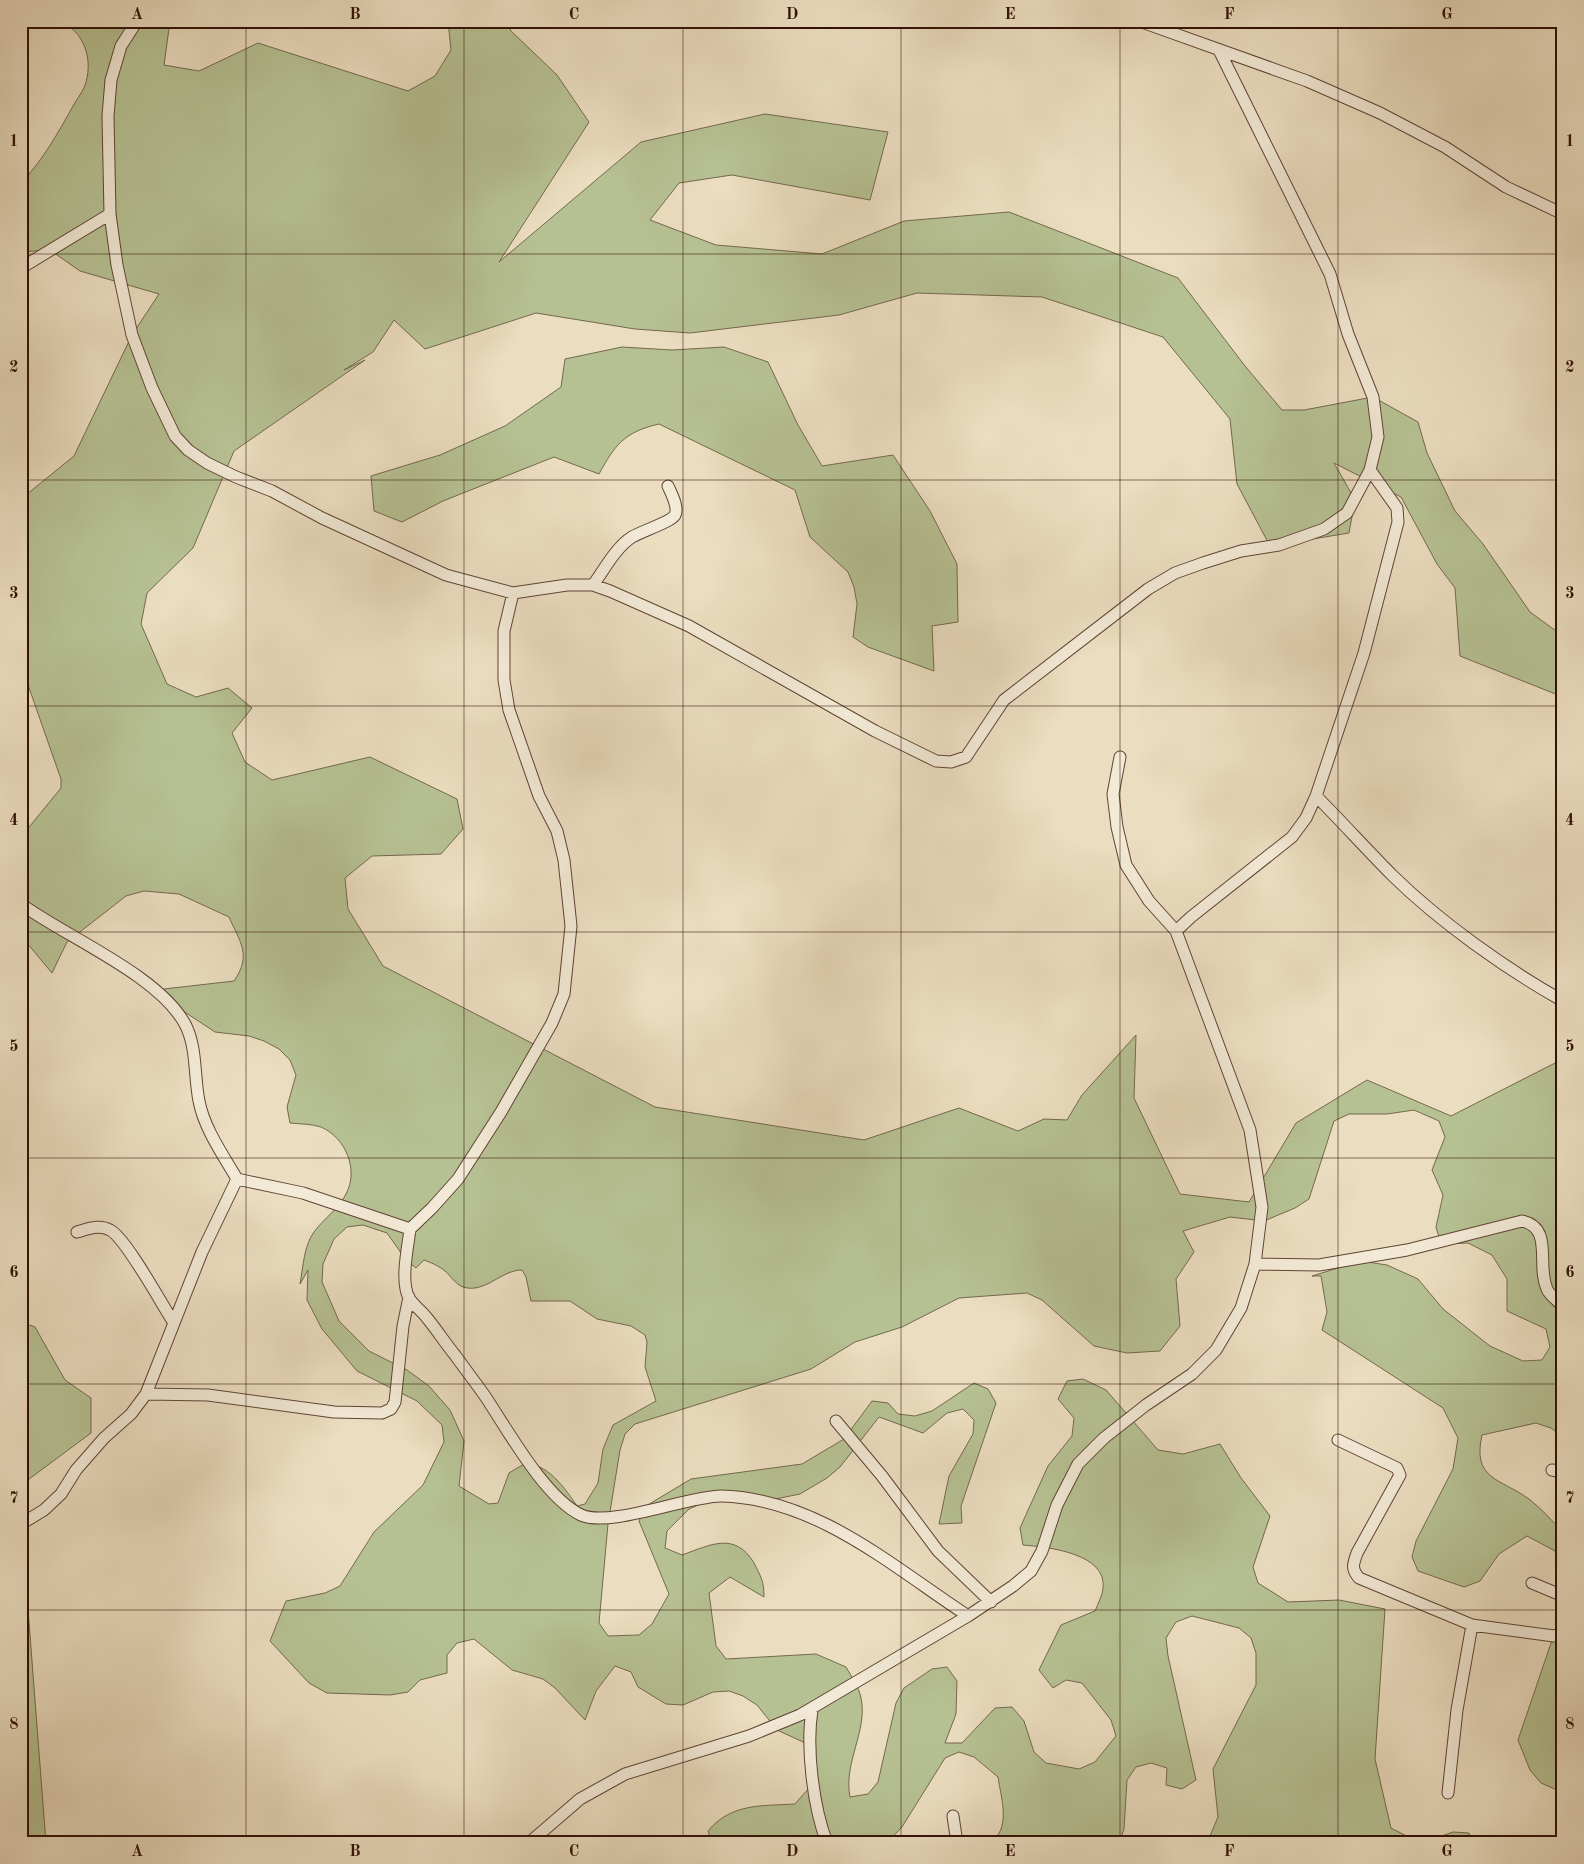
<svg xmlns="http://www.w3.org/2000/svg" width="1584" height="1864" font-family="'Old Standard TT',serif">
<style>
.green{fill:#b6c193;stroke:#73694c;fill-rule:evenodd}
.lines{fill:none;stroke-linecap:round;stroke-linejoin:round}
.minor-casing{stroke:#5f4434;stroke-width:13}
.minor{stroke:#f2e9d6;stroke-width:11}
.grid{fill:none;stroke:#301105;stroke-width:1;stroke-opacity:0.55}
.neatline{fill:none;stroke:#301105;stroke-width:2}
.grid-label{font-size:16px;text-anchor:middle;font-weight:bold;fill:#301105}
</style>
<rect width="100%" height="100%" fill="#ebddc0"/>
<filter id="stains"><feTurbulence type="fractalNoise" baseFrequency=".004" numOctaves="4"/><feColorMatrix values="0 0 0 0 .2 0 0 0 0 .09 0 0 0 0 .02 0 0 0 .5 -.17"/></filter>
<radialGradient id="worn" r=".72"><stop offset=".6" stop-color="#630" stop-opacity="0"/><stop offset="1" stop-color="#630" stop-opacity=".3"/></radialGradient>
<!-- green -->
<path class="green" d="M60,21H170L164,65L199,71L258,43L408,91L435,76L451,50L448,21H516L510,30L557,75L589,122L499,262L641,142L765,114L888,132L870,200L732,175L679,183L650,220L716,245L822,254L904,221L1009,212L1178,278L1245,366L1282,410H1304L1373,397L1418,422L1427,453L1455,511L1483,544L1530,612L1563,636V697L1460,656L1455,588L1437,564L1401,497L1334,463L1355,500L1349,533L1270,546L1237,484L1230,419L1163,337L1042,297L917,293L839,315L690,333L635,329L536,313L425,349L394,320L373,352L344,370L365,360L234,451L193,548L147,593L141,624L167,684L196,697L228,688L252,708L232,733L245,762L272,780L370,757L457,799L463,829L441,854L372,856L345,878L348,909L383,966L655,1107L864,1140L959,1108L1018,1131L1044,1119L1067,1120L1082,1095L1136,1035L1134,1098L1180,1194L1249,1202L1296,1123L1367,1080L1451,1116L1563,1059V1437L1551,1428L1536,1423L1482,1435C1472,1480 1500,1478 1529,1499C1542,1509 1552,1521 1563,1532V1563L1555,1551L1527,1536L1499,1554L1480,1581L1464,1587L1418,1571L1412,1557L1416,1541L1453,1469L1458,1438L1443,1408L1322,1330L1327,1312L1321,1276H1312L1361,1261L1387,1265L1418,1279L1443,1309L1490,1346L1523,1361L1542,1360L1550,1347L1546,1329L1507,1311V1279L1492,1255L1468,1243L1441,1244L1436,1227L1443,1195L1432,1170L1445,1137L1439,1121L1414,1110L1387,1114H1349L1334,1121L1309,1199L1295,1208L1264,1221L1230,1217L1183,1231L1194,1252L1176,1279L1180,1326L1160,1351L1127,1353L1094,1346L1042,1300L1027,1293L959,1298L902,1327L855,1342L811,1369L635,1424L625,1434L620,1450L608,1524L599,1623L608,1636L639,1635L652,1624L669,1594L639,1521L646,1506L691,1479L802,1464L844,1439L872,1401L888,1403L898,1414L915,1416L932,1411L974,1383L988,1389L996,1403L961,1506L962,1523L939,1524L949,1476L973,1434L974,1420L963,1409L947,1413L923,1433L879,1417L840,1467L827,1478L800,1494L761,1502L719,1496L689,1509L667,1531L665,1548L682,1555C710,1545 735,1531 754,1563C761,1577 764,1581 764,1597L730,1577L709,1593L716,1646L726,1659L816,1654L846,1667C851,1676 859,1687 861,1698C868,1731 843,1763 850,1797L868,1794L878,1782L896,1703L904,1688L932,1669L947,1667L957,1681L956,1714L945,1743H962L995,1708L1012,1707L1024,1721L1034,1752L1046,1763L1079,1769L1095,1762L1116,1736L1111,1720L1082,1683L1066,1680L1053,1688L1039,1670L1061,1625L1095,1611C1098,1604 1102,1596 1103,1589C1108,1553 1047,1547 1023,1545L1020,1528L1048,1466L1072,1436L1074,1418L1058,1399L1067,1381L1083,1379L1106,1390L1158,1450L1183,1454L1220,1444L1241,1478L1270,1516L1253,1567L1258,1583L1288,1602L1339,1600L1385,1609L1375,1759L1391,1828L1420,1843H1207L1218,1817L1213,1769L1256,1685V1653L1251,1638L1239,1628L1192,1616L1176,1622L1166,1638L1168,1656L1196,1780L1182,1789L1166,1785L1167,1768L1151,1763L1136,1767L1127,1780L1124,1829L1119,1843H989C1012,1830 1001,1798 998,1777L974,1757L959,1752L945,1758L902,1827L887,1843H712L708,1831C731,1803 762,1806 795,1804L817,1779L814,1747L777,1730L757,1705L743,1696L729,1691L713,1692L683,1705L666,1704L638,1687L631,1672L615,1666L596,1691L585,1720L555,1688L543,1679L512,1670L474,1639L457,1643L447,1655V1673L420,1680L408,1692L390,1695L327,1693L309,1683L270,1641L286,1601L325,1593L340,1586L374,1532L423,1485L444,1442L442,1425L417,1401L357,1371L322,1329L307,1300L308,1270L300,1284C303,1268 304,1245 314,1232C324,1218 338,1210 346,1194C359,1170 346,1138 321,1127C312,1124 300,1124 290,1123L287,1107L296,1075L290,1060L279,1049L264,1041L249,1036L215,1032L171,1003L164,989L234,981C252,955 240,942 229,917L179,894L144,891L126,896L67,942L52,973L21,936V837L61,788V779L27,682L21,677V499L74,456L132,335L159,294L80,271L50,250L21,252V183C43,160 58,133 73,106C77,99 84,90 86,82C93,57 83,31 60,21ZM363,1225L387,1233L406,1260L416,1268L424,1260C432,1263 439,1266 445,1271C451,1276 455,1284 463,1287C485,1294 501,1270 522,1270L526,1277L531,1301H570L597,1319L631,1326L645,1335L647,1342L645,1367L656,1401L613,1425L603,1449L598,1483L585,1504L577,1506C567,1491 545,1459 523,1465C518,1467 513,1471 509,1473L498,1503L489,1504L459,1486L464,1441L450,1410L429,1386L407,1370L369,1351L339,1321L322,1282L323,1264L334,1239L347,1227Z
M622,347L672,350L724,347L768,362L798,425L822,466L893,455L930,511L957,564L958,622L932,626L934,671L868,647L853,637L857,604L854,587L848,572L810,537L795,490L659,424C624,432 615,445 599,474L554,457L443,501L402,522L374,511L371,476L440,455L505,426L561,387L565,359Z
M21,1322L35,1327L65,1380L91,1398V1433L21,1485Z
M21,1564L26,1583L46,1843H21Z
M1563,1608V1786L1557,1790L1541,1783L1530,1770L1518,1740Z
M1453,1832L1469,1833L1472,1843H1422Z"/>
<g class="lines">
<!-- minor casing -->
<g class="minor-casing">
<path id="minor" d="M137,21L121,46L111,80L108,116L110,214L117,265L132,335L152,388L175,436L188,450L207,463L236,477L272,491L322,518L446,575L513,593L567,585H593L610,591L689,626L875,731L936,761L951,762L966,757L1004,700L1148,589L1175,573L1203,563L1241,551L1279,545L1324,529L1347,513L1370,470L1378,437L1373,397L1348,334L1330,274L1219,50
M1139,21L1307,81L1380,113L1445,147L1506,187L1563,214
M21,268L110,214
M593,585C604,570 616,547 632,537C642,531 671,522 675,515C679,507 671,493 668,486
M1120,757L1113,794L1117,827L1126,865L1149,901L1176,931
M1316,796C1342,822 1367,850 1393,876C1440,922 1506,969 1563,1001
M21,904C66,937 161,976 186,1026C197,1049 194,1076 199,1101C204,1128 223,1155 237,1179
M410,1229C408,1247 400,1281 409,1298C413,1305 422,1311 427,1318C437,1330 445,1343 455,1355C465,1369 475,1382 485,1396C507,1429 545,1498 581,1515C610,1528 688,1496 721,1496C816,1498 893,1567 968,1616
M77,1232C88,1229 99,1224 110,1230C126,1238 162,1305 174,1323
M1255,1264L1319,1265L1407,1250L1522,1221C1554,1228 1536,1265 1547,1289C1549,1295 1558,1301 1563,1306
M146,1394L208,1395L334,1412L382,1413L391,1409L395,1402L403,1326L409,1297
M836,1421L882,1476L938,1551L991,1602
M1338,1440L1397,1468L1400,1475L1357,1553C1353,1564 1351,1569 1359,1578L1472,1625L1554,1636L1563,1633
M1552,1470L1563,1472
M21,1524L44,1510L61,1494L76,1470L104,1438L131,1414L146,1394L202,1252L237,1179L303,1193L410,1229L432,1208L458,1179L501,1112L552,1023L564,994L571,926L564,860L557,831L539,796L509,710L504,680V631L513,593
M1532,1583L1563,1596
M812,1710C806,1748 813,1806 827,1843
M1448,1793L1457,1710L1472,1625
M953,1816L957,1843
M529,1843L580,1799L625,1774L749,1736L800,1715L968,1616L1013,1586L1031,1571L1042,1551L1057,1505L1078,1464L1104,1438L1146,1405L1192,1374L1216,1350L1241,1308L1255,1264L1262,1207L1250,1130L1176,931L1191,917L1292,837L1306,818L1316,796L1364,653L1398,522L1397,508L1370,470"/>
</g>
<!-- minor -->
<use href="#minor" class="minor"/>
</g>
<!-- grid -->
<path class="grid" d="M246,21V1843M464,21V1843M683,21V1843M901,21V1843M1120,21V1843M1338,21V1843M21,254H1563M21,480H1563M21,706H1563M21,932H1563M21,1158H1563M21,1384H1563M21,1610H1563"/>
<!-- margin -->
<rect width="1584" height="1864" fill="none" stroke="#ebddc0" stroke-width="55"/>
<rect x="28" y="28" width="1528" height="1808" class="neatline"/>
<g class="grid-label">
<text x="137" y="19">A</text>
<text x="355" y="19">B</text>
<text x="574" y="19">C</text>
<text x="792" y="19">D</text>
<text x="1010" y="19">E</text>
<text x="1229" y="19">F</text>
<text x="1447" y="19">G</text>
<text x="14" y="146">1</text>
<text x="1570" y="146">1</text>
<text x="14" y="372">2</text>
<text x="1570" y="372">2</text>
<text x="14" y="598">3</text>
<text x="1570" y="598">3</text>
<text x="14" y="825">4</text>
<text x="1570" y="825">4</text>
<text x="14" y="1051">5</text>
<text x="1570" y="1051">5</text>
<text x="14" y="1277">6</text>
<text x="1570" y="1277">6</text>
<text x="14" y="1503">7</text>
<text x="1570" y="1503">7</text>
<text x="14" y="1729">8</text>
<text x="1570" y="1729">8</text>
<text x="137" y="1856">A</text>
<text x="355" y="1856">B</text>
<text x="574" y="1856">C</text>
<text x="792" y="1856">D</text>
<text x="1010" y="1856">E</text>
<text x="1229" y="1856">F</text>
<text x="1447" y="1856">G</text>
</g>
<rect width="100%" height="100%" filter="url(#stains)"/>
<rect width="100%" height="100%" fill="url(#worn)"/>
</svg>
